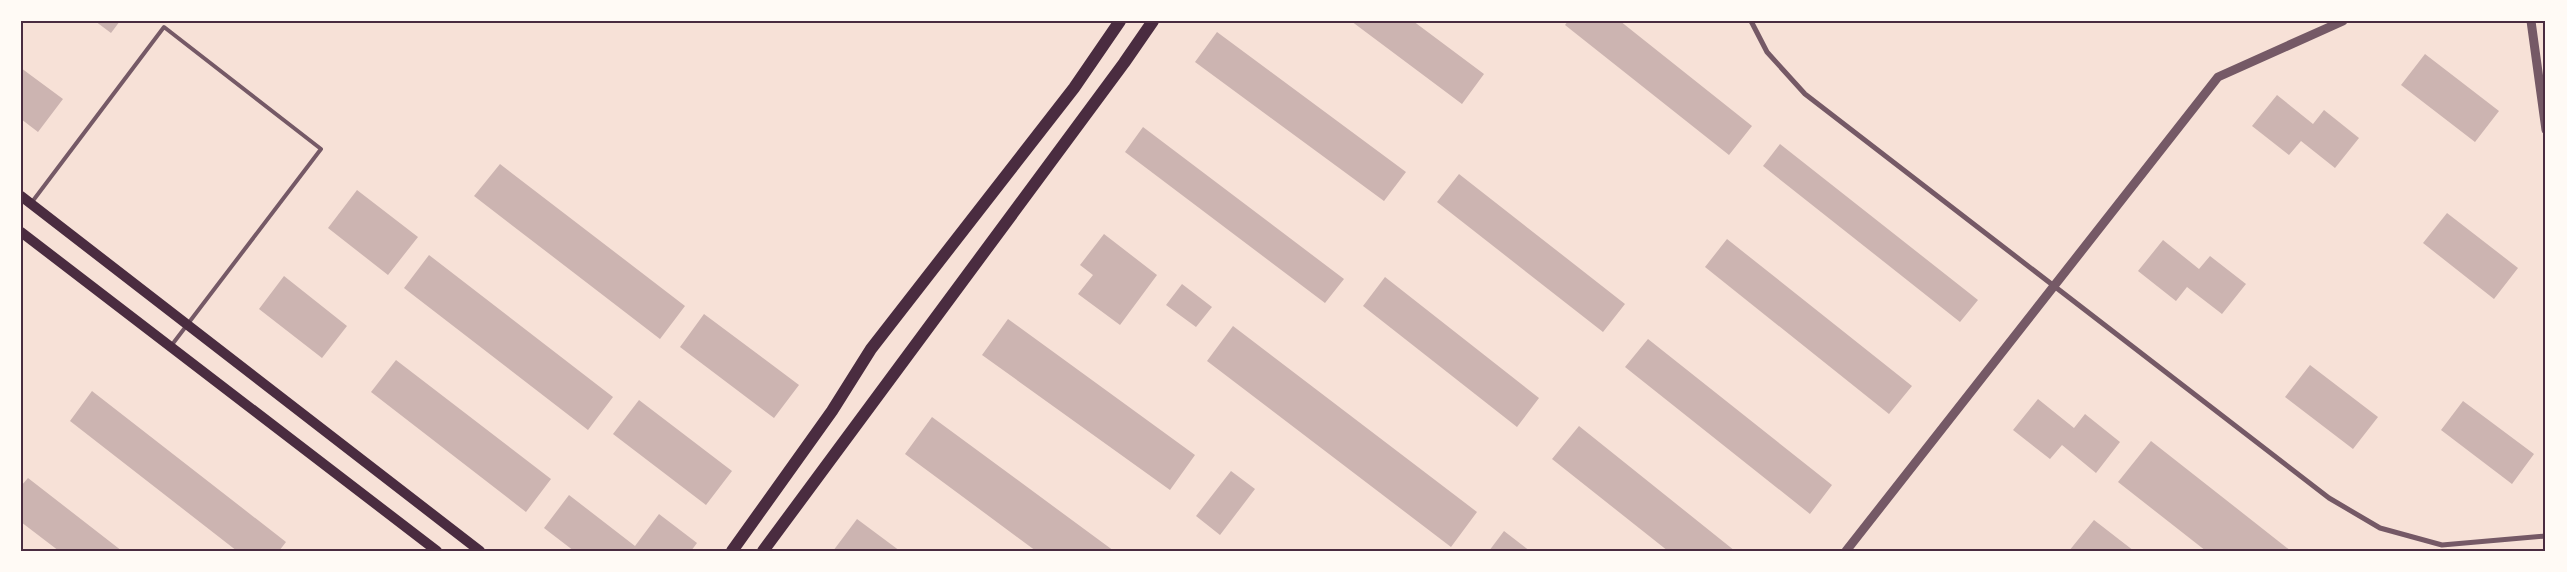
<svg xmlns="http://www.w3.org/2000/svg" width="2567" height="572" font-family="Merriweather,serif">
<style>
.building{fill:#ccb4b1}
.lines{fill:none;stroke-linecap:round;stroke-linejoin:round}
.service{stroke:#755966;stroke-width:4}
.minor{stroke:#755966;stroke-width:5}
.tertiary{stroke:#755966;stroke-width:9}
.secondary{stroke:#4a2c40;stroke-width:10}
.primary{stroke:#4a2c40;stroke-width:12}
.neatline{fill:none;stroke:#4a2c40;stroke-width:2}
</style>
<rect width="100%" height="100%" fill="#f7e1d7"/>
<!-- building -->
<path class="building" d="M95,21H120L111,33Z
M1351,21H1413L1484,74L1462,104Z
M1568,21H1620L1752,126L1729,155L1565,25Z
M1217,32L1406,172L1384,201L1195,62Z
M2425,54L2499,111L2475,142L2401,85Z
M21,68L63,99L38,132L21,119Z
M2277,95L2313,124L2324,110L2359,138L2335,168L2301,141L2289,155L2252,126Z
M1143,127L1344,279L1325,303L1125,152Z
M1780,144L1978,300L1960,322L1763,166Z
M500,164L685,306L660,339L474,196Z
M1459,174L1625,304L1603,332L1437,202Z
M357,190L418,237L388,275L328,228Z
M2447,213L2518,268L2494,299L2423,243Z
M1104,234L1157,275L1120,325L1078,294L1093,275L1080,265Z
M1727,239L1912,386L1889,414L1705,267Z
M2163,240L2199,269L2210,256L2246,284L2222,314L2187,287L2176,301L2138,271Z
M429,255L613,397L588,430L404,288Z
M284,276L347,326L322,358L259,309Z
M1385,277L1539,398L1517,427L1363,306Z
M1182,284L1212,307L1196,327L1166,305Z
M704,314L799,385L774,418L680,347Z
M1008,319L1195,455L1170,490L982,355Z
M1233,326L1477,512L1451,547L1207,361Z
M1648,339L1832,485L1810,514L1625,367Z
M396,360L551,479L526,512L371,392Z
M2310,365L2378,417L2353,449L2285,397Z
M92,391L286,542L279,551H237L70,421Z
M2038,399L2074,428L2085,414L2120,442L2096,473L2062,445L2050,459L2013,430Z
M639,400L732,471L706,505L613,434Z
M2463,401L2534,454L2512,484L2441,430Z
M932,417L1114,551H1036L905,454Z
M1579,426L1735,551H1668L1552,459Z
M2151,441L2291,551H2206L2118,482Z
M1231,471L1255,489L1220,535L1196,516Z
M28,478L122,551H59L21,522V486Z
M569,495L635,546L659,514L697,543L691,551H574L544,528Z
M857,519L900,551H833Z
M2094,520L2134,551H2069Z
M1504,531L1530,551H1489Z"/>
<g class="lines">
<!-- service -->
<path class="service" d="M32,202L164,27L321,149L171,346"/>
<!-- minor -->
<path class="minor" d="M1751,21L1767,52L1805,94L2329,498L2380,528L2442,545L2546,536"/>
<!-- tertiary -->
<path class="tertiary" d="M2531,21L2546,130
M1846,551L2218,77L2343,21"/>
<!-- secondary -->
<path class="secondary" d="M21,196L480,551
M21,232L437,551"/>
<!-- primary -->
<path class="primary" d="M732,551L832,411L871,349L1074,88L1120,21
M763,551L1124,63L1153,21"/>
</g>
<!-- border -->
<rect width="2567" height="572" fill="none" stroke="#fffaf5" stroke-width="45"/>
<rect x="22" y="22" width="2522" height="528" class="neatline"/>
</svg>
